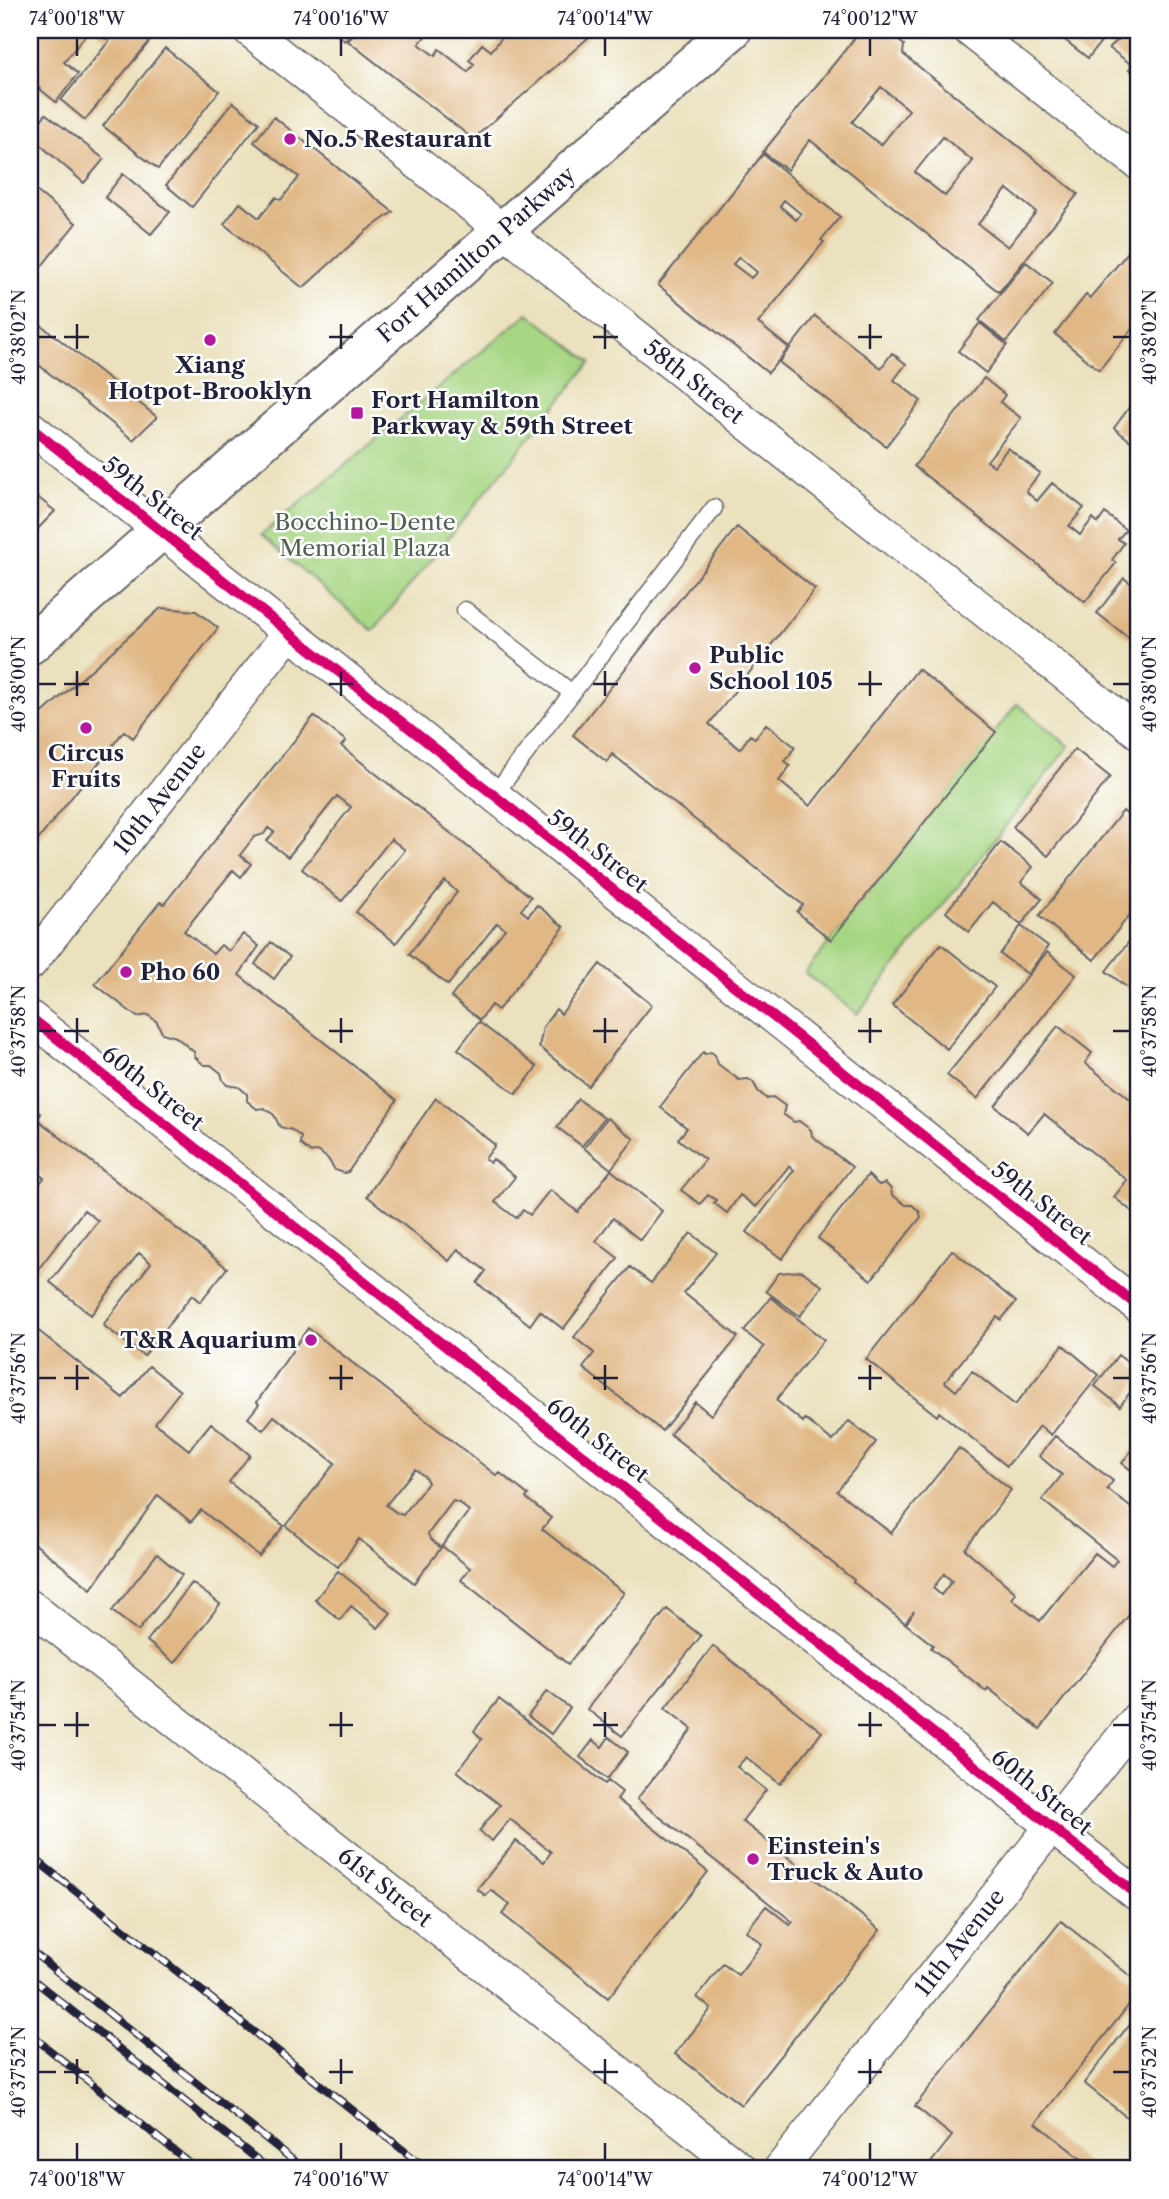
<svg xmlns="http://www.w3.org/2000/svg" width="1169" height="2199" font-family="'Libre Caslon Text',serif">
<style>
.green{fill:#a7d683;stroke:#647c5f;stroke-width:2}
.building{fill:#e0b785;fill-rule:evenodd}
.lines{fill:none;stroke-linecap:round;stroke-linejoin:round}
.lane-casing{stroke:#686569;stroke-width:19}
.street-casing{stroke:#686569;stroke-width:35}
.secondary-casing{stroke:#686569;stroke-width:42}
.lane{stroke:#fff;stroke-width:16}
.street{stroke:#fff;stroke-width:32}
.secondary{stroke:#fff;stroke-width:38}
.rail-casing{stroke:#22223b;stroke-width:8}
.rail{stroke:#fff;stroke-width:5;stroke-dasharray:16;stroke-linecap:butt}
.cycleway-casing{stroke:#fff;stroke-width:15}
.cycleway{stroke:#d6006c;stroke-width:10}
.ticks{fill:none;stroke:#22223b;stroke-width:2.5}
.poi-dot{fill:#b5179e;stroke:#fff;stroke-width:2.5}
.labels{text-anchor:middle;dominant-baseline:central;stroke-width:5;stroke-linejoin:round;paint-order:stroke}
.poi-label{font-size:23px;font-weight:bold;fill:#22223b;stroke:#fff;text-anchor:start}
.street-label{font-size:23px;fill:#22223b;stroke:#fff}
.park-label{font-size:23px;fill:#516154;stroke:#fff}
.neatline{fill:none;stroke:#22223b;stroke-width:2.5}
.ticks-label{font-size:18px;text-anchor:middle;fill:#22223b}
</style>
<rect width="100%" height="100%" fill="#fff"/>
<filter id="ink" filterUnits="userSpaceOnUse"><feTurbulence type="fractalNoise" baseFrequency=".0143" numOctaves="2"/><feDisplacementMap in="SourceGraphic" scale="14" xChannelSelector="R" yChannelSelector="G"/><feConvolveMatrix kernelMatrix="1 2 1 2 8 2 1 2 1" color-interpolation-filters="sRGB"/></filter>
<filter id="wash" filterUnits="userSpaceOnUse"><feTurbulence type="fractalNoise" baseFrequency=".00686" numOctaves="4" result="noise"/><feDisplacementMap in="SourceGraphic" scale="28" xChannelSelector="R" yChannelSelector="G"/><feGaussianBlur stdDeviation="1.57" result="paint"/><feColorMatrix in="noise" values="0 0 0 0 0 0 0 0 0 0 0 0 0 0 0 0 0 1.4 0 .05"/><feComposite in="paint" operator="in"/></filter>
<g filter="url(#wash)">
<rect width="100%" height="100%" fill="#ebe1be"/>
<!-- green -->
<path class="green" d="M528,313L591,362L373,631L261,535Z
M1017,704L1069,746L857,1014L805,973Z"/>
<g id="blocks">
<!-- building -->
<path class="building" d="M30,30H90L64,62L78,74L56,102L30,81Z
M94,30H113L106,39Z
M118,30H159L85,120L61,100Z
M331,30H354L345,41Z
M357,30H430L419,44L435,56L439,49L468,72L474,64L469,60L482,44L491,51L503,36L495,30H580L589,37L473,139L348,41Z
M861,30H885L904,45L903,54L1078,194L999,292L810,140L787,170L763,152ZM881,87L909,110L881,145L852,122ZM943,137L973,161L945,196L915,172ZM1007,189L1036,212L1008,247L978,224Z
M1052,30H1110L1088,58Z
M1129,30H1139V77L1129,69L1132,65L1109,48Z
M165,48L219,91L158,169L103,126Z
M233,102L259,123L192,207L166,185Z
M46,114L104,159L84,183L30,136V133Z
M274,117L393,212L366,231L303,288L224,224L240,203L259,218L276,197L281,200L299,177L254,142Z
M763,154L840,217L821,240L824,242L758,323L789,348L768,373L658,285ZM784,200L801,214L796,220L780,206ZM739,257L757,272L751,278L733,264Z
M123,174L170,212L151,234L105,197Z
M30,186L76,223L30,281Z
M1134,245L1139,249V320L1099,370L1055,334L1086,295L1090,298Z
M1026,262L1053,283L1006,342L979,320Z
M815,316L881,368L892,353L906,364L894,380L921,401L886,446L779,362Z
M38,323L69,347L157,417L133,440L30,358V333Z
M980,323L1007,345L986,373L958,351Z
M984,378L1005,395L1000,402L1021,418L987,461L994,466L1008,448L1023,460L1040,473L1026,491L1030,495L1037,501L1052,483L1084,508L1069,526L1080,535L1093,518L1098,523L1105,513L1126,530L1118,539L1124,543L1112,560L1116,563L1085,602L914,466Z
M1134,401L1139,405V444L1137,446L1114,428Z
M30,491L55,511L30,537Z
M737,527L815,589L709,724L740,749L750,735L755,738L766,724L795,747L785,761L790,766L779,781L810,806L918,669L996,732L831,940L797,912L803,905L612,754L607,762L573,735Z
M1124,578L1133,585H1139V646L1097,613Z
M161,608L196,611L218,628L133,738L124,731L30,850V724Z
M314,716L346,741L341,746L531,897L521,910L528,916L537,905L564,927L498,1010L491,1005L480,1020L451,997L505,929L497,923L448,985L409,954L457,892L445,881L396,943L356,912L405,850L391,839L342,901L302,869L351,807L337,796L288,857L267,841L274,832L268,828L264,834L254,837L240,855L251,864L241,877L233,870L184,931L213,954L221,945L229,951L243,934L259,946L239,975L397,1100L348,1172L344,1173L335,1170L328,1159L318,1151L311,1153L300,1144L301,1137L292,1130L280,1127L274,1115L264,1108L257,1109L247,1101V1094L239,1087L227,1085L223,1080L221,1073L211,1065H204L195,1057L194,1052L176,1037L162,1033L157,1022L148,1015L137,1017L95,984L160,902L164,904Z
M1075,749L1110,777L1048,856L1013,827Z
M1123,811L1139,824V903L1094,960L1039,916Z
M1001,842L1033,867L1021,882L1042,899L1021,925L993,902L969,932L946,912Z
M1021,926L1048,946L1028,974L1000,954Z
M1139,929V997L1106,971Z
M271,942L290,957L274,979L255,964Z
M941,944L995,987L947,1049L892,1005Z
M1047,952L1076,975L977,1099L947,1075Z
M600,964L652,1005L588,1086L539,1047L543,1027L556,1009L561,1014Z
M479,1022L537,1067L516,1094L458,1049Z
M1058,1026L1092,1053L1085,1063L1139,1106V1217L1114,1197L1127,1180L1044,1114L1028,1133L995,1106Z
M703,1052L705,1054L711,1052L715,1055L718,1064L739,1080L748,1079L753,1082L758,1091L767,1099L773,1097L785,1106L783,1114L794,1122L799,1121L811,1130L812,1136L852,1167L782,1259L747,1232L794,1170L789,1166L756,1207L740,1195L727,1213L714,1203L716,1200L708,1195L700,1204L681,1190L705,1160L678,1139L687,1128L660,1107Z
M436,1098L495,1145L485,1159L490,1163L493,1159L515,1177L495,1202L516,1218L523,1210L530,1215L550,1190L578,1212L611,1170L662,1211L640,1240L613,1218L596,1241L618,1258L563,1329L540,1311L530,1325L477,1283L486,1271L458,1249L449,1261L367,1196Z
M578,1099L604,1118L582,1146L557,1127Z
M30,1105L41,1114L37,1119L227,1268L200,1302L192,1295L144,1356L103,1325L151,1263L139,1253L91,1315L50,1282L98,1221L92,1216L84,1210L36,1272L30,1266V1196L44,1178L30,1167Z
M607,1118L634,1139L611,1169L584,1148Z
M868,1175L879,1185L885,1183L891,1189L892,1195L906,1205H912L919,1211L921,1217L871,1280L818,1238Z
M691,1233L716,1253L684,1293L738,1337L662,1431L583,1368L594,1353L574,1337L630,1267L651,1283Z
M952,1250L1016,1302L1001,1320L997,1317L945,1382L956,1391L972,1371L1015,1405L1063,1345L1099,1375L1051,1435L1040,1426L1007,1466L939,1412L937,1416L866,1359Z
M802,1271L822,1286L800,1316L766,1291L779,1273Z
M771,1297L824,1340L776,1400L803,1422L805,1419L833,1441L849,1421L876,1442L837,1491L891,1533L959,1448L1011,1490L965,1549L1016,1593L1012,1599L1040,1621L1095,1553L1112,1566L1117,1560L1042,1500L1062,1475L1039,1456L1055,1436L1113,1481L1107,1489L1139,1514V1602L1040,1729L988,1688L986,1691L931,1648L933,1645L906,1624L914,1611L905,1623L853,1582L854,1580L670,1434L695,1402L711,1415L764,1347L744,1331ZM944,1574L952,1581L941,1595L933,1588Z
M30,1324L123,1398L149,1366L180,1391L155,1423L189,1450L211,1423L250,1455L229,1482L284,1526L259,1556L201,1510L191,1522L158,1495L91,1589L30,1540Z
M308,1328L497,1476L500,1473L528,1495L526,1498L551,1518L542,1529L624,1593L568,1664L461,1580L470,1568L442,1546L469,1511L459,1503L453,1501L428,1534L430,1539L441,1548L414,1583L359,1539L338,1567L286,1526L335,1463L274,1416L263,1430L248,1418L259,1404L257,1402ZM415,1469L425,1477L428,1483L403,1515L397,1513L386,1505Z
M1118,1355L1139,1371V1380L1120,1406L1095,1386Z
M1139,1440V1476L1122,1463Z
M157,1554L182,1575L138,1631L112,1611Z
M338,1571L391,1613L378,1628L351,1606L340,1620L315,1600Z
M192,1583L220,1604L175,1663L147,1641Z
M667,1609L701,1636L622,1736L587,1709Z
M713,1646L822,1732L780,1784L746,1757L737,1767L766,1790L742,1821L880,1930L741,2105L675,2054L711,2009L697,1997L723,1964L738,1975L762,1944L746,1931L766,1906L790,1925L793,1922L637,1799L692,1729L665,1708Z
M547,1691L570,1708L551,1734L528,1716Z
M499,1699L605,1784L608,1781L622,1792L617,1799L708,1872L608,1998L502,1914L510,1905L491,1890L486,1896L477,1889L516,1841L544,1862L551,1852L510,1819L492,1841L479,1831L500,1805L457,1771L482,1739L474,1731Z
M609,1737L628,1752L607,1779L580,1757L593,1740L602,1747Z
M1061,1921L1139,1983V1992L1036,2123L1094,2169H926L952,2136L915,2106Z
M1139,2012V2127L1084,2083Z"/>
</g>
</g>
<g filter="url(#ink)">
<use href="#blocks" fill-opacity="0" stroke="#686569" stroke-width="2"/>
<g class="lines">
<!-- lane casing -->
<g class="lane-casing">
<path id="lane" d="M465,610L572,693
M494,795L714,508"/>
</g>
<!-- street casing -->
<g class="street-casing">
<g id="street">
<path id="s1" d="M249,30L1139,733"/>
<path d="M969,30L1139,164"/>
<path d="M30,427L1139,1307"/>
<path id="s2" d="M30,964L289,633"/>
<path d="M30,1017L1139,1896"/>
<path id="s3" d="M30,1606L741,2169"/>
<path id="s4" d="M780,2169L1139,1716"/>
</g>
</g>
<!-- secondary casing -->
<g class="secondary-casing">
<g id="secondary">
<path id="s5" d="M30,645L732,30"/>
</g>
</g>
<!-- lane -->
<use href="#lane" class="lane"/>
<!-- street -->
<use href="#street" class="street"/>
<!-- secondary -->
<use href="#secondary" class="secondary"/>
<!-- rail casing -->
<g class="rail-casing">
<path id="rail" d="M30,1855L427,2169
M30,1950L304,2169
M30,1977L269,2169
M30,2034L197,2169"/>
</g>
<!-- rail -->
<use href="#rail" class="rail"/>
<!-- cycleway casing -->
<g class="cycleway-casing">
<path id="cycleway" d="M30,427L1139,1307
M30,1017L1139,1896"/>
</g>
<!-- cycleway -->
<use href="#cycleway" class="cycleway"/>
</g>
</g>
<!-- ticks -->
<path class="ticks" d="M77,38V56M341,38V56M605,38V56M870,38V56M77,324V349M341,324V349M605,324V349M870,324V349M38,337H56M64,337H89M329,337H353M593,337H618M858,337H882M1113,337H1130M77,671V696M341,671V696M605,671V696M870,671V696M38,684H56M64,684H89M329,684H353M593,684H618M858,684H882M1113,684H1130M77,1018V1043M341,1018V1043M605,1018V1043M870,1018V1043M38,1031H56M64,1031H89M329,1031H353M593,1031H618M858,1031H882M1113,1031H1130M77,1365V1390M341,1365V1390M605,1365V1390M870,1365V1390M38,1378H56M64,1378H89M329,1378H353M593,1378H618M858,1378H882M1113,1378H1130M77,1712V1737M341,1712V1737M605,1712V1737M870,1712V1737M38,1725H56M64,1725H89M329,1725H353M593,1725H618M858,1725H882M1113,1725H1130M77,2059V2084M341,2059V2084M605,2059V2084M870,2059V2084M38,2072H56M64,2072H89M329,2072H353M593,2072H618M858,2072H882M1113,2072H1130M77,2143V2160M341,2143V2160M605,2143V2160M870,2143V2160"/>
<!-- markers -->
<g class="poi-dot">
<circle cx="290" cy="139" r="7"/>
<circle cx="210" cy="340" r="7"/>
<rect x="350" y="406" width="14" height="14" rx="3.5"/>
<circle cx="695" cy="668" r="7"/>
<circle cx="86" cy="728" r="7"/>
<circle cx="126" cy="972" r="7"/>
<circle cx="311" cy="1340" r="7"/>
<circle cx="753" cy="1859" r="7"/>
</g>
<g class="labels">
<!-- poi labels -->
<g class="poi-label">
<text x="304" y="139">No.5 Restaurant</text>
<text x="210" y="365" text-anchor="middle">Xiang<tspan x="210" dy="26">Hotpot-Brooklyn</tspan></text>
<text x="371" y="400">Fort Hamilton<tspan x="371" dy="26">Parkway &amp; 59th Street</tspan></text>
<text x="709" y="655">Public<tspan x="709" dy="26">School 105</tspan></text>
<text x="86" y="753" text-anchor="middle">Circus<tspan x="86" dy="26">Fruits</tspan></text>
<text x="140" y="972">Pho 60</text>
<text x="297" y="1340" text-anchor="end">T&amp;R Aquarium</text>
<text x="767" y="1846">Einstein's<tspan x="767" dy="26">Truck &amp; Auto</tspan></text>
</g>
<!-- street labels -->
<g class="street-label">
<text stroke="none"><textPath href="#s5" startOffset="593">Fort Hamilton Parkway</textPath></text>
<text stroke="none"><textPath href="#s1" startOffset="567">58th Street</textPath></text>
<text transform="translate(153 498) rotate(38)">59th Street</text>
<text stroke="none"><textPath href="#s2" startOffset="210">10th Avenue</textPath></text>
<text transform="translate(598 851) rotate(38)">59th Street</text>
<text transform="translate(153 1088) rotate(38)">60th Street</text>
<text transform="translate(1042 1203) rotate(38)">59th Street</text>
<text transform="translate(598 1440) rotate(38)">60th Street</text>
<text transform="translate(1042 1792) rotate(39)">60th Street</text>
<text stroke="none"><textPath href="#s3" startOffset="453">61st Street</textPath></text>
<text stroke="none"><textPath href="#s4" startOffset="289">11th Avenue</textPath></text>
</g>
<!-- park labels -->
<g class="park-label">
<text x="365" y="522">Bocchino-Dente<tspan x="365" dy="26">Memorial Plaza</tspan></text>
</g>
</g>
<!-- margin -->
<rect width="1169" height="2199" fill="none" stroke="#fff" stroke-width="77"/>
<rect x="38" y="38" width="1092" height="2122" class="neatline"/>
<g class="ticks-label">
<text x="77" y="25">74°00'18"W</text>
<text x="341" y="25">74°00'16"W</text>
<text x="605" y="25">74°00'14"W</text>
<text x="870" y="25">74°00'12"W</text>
<text transform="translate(19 337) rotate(-90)" y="6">40°38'02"N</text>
<text transform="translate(1150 337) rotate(-90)" y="6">40°38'02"N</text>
<text transform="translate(19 684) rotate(-90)" y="6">40°38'00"N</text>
<text transform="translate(1150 684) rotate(-90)" y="6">40°38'00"N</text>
<text transform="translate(19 1031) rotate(-90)" y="6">40°37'58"N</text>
<text transform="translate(1150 1031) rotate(-90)" y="6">40°37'58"N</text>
<text transform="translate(19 1378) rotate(-90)" y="6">40°37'56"N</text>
<text transform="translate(1150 1378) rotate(-90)" y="6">40°37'56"N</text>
<text transform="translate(19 1725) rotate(-90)" y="6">40°37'54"N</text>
<text transform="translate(1150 1725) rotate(-90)" y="6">40°37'54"N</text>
<text transform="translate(19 2072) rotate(-90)" y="6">40°37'52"N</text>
<text transform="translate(1150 2072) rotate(-90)" y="6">40°37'52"N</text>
<text x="77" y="2186">74°00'18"W</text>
<text x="341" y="2186">74°00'16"W</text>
<text x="605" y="2186">74°00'14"W</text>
<text x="870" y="2186">74°00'12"W</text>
</g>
</svg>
